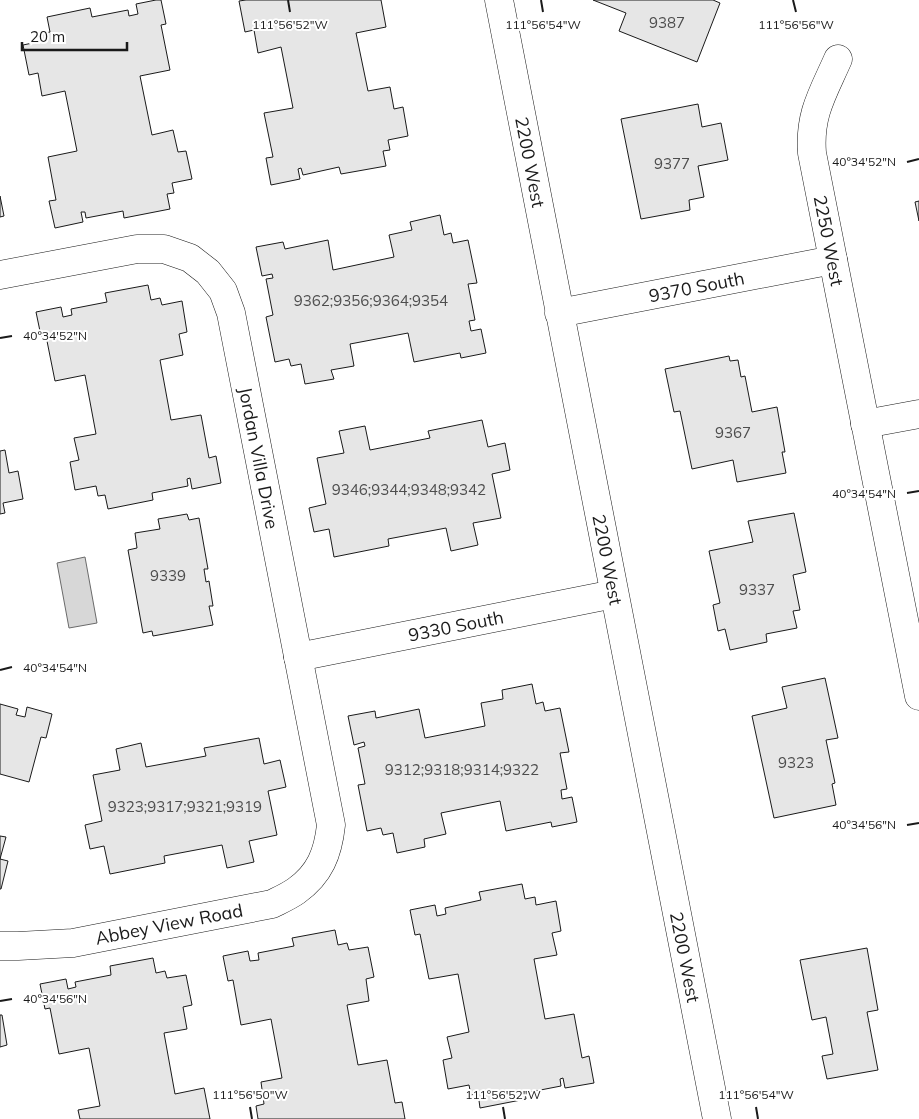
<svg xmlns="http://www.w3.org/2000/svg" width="919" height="1119" font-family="Mulish,sans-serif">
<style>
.water{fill:#d7d7d7;stroke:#6a6a6a}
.building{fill:#e6e6e6;stroke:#1a1a1a}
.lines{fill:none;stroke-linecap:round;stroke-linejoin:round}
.street-casing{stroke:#1a1a1a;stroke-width:29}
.secondary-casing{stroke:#1a1a1a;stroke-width:29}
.street{stroke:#fff;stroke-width:28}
.secondary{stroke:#fff;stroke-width:28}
.ticks{fill:none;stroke:#1a1a1a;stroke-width:2}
.labels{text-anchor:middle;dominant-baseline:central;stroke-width:4;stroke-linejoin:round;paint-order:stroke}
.number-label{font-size:15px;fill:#4d4d4d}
.street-label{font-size:18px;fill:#1a1a1a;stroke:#fff}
.ticks-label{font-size:12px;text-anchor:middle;fill:#1a1a1a;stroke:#fff;stroke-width:4;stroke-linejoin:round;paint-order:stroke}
</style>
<rect width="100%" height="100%" fill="#fff"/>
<!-- water -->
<path class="water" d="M85,557L97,623L69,628L57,563Z"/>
<!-- building -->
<path class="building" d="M156,0H161L166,24L161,25L170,70L140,76L152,135L173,130L178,152L186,151L192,179L172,183L174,193L167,194L170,209L124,218L123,211L86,218L85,212H81L83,222L55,228L49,201L56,200L48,157L77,151L65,91L42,96L38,73L29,75L23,45L42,41L41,34L50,32L47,17L90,8L92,17L128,10L129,16L138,14L136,4Z
M246,0H381L386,27L356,33L368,91L390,87L394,109L403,107L408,136L388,140L390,150L383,151L386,166L341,174L339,167L303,175L301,168L298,169L300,179L271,185L266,158L273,157L264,113L293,108L281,47L258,53L254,30L245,32L239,1Z
M593,0H713L720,3L697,62L619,31L626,13Z
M698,104L702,127L721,123L728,160L698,166L704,197L689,200L690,210L641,219L621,119Z
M0,196L4,216L0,217Z
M919,201V221L915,202Z
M440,215L444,235L451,233L453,243L468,240L477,283L468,284L475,320L469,321L471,331L481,329L486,353L461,358L460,353L414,362L408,333L350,344L354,366L331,370L334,379L305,384L301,364L291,366L289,359L275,362L266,317L273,315L266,279L273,278L272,274L262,276L256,247L283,242L285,249L328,240L333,270L394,257L389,235L412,230L410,222Z
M148,285L151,300L160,298L162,305L182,301L187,332L179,334L183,355L160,360L171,420L201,415L209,458L216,456L221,483L192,489L190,478L187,479L188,486L152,493L153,500L108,509L105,495L98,496L96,486L75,490L70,462L79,460L74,438L96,434L85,375L55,381L46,336H41L36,312L61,307L63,317L72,315L71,309L107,302L105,293Z
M729,356L730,361L738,360L741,377L745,376L752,412L777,407L785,452H782L786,473L737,482L733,460L692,469L680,411L674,412L665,369Z
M482,420L488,447L505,443L510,470L492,474L501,518L473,523L478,545L451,551L446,528L388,539L389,546L334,557L329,529L314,532L309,508L326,504L317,458L344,453L339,431L365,426L370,450L430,438L428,431Z
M5,450L9,473L18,471L23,499L3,503L5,513L0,514V451Z
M794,513L806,572L793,575L800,610L793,611L797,628L766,634L767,642L730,650L725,629L718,631L713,605L720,603L709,551L753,542L748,521Z
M187,514L189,520L199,518L208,569H204L206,582L209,581L213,606H209L213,625L153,636L152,631L143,633L128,550L137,548L135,533L160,529L158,519Z
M825,678L838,738L826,740L835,783L832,784L836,805L774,818L752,716L787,708L782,687Z
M532,684L536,704L543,702L545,711L560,708L569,752L560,753L567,789L561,790L562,799L572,797L577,822L552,827L551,822L506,831L500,801L441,813L446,834L424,839L425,847L397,853L393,833L383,835L381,828L367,831L358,785L365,784L358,748L365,746L364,742L354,745L348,716L375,711L376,718L419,709L425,738L485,726L481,703L503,699L502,690Z
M0,704L18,709L16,715L25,717L27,707L52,714L46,738L41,737L29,782L0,774Z
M259,738L264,764L280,760L286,787L268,791L277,835L249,841L254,862L227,868L222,845L164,856L165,863L110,874L104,846L90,849L85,825L102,821L93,775L120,770L116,749L141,743L146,767L206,756L204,748Z
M0,836L6,837L0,859L8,861L1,889H0Z
M522,884L525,899L535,897L536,905L556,901L561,931L552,933L557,955L534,959L545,1019L574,1014L582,1058L589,1056L594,1083L565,1088L563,1078L560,1079L561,1086L525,1093L526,1099L480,1108L478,1093L471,1095L469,1085L448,1089L443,1060L452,1058L447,1037L469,1032L458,974L429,979L420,934L415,935L410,910L435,905L437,916L446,914L445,908L481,900L479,892Z
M335,930L338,945L347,943L349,950L368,947L374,977L366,979L369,1001L347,1005L358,1065L387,1060L395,1103L402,1102L405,1119H258L256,1106L264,1104L261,1082L282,1078L271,1019L241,1025L233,980L228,981L223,956L248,951L250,961L259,960L258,953L294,946L292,938Z
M867,948L878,1010L867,1012L878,1070L827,1079L822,1056L833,1054L826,1017L812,1020L800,960Z
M153,958L156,973L165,971L167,978L186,975L192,1005L183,1007L187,1029L164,1033L175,1094L204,1088L210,1119H80L78,1110L100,1106L89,1048L59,1054L50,1008L45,1009L40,984L66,979L68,989L76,987L75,982L111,975L110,966Z
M0,1015H2L7,1045L0,1047Z"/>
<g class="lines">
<!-- street casing -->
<g class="street-casing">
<g id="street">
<path id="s1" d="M838,59C823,93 809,114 812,153L919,696"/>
<path id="s2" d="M0,275L137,249H164L190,258L208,272L223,291L231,313L331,825C328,853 320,874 296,891C289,896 280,900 272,904L73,943L18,946H0"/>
<path id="s3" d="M559,313L833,260"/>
<path d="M865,424L919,414"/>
<path id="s4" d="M298,657L614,594"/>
</g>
</g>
<!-- secondary casing -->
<g class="secondary-casing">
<g id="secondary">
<path id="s5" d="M499,0L717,1119"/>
</g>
</g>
<!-- street -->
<use href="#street" class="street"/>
<!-- secondary -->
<use href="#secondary" class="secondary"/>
</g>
<!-- ticks -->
<path class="ticks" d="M288,0L290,12M541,0L543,12M793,0L796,12M907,162L919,159M0,338L12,336M907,493L919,491M0,670L12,667M907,825L919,823M0,1001L12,999M250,1107L252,1119M503,1107L505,1119M756,1107L758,1119"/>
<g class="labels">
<!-- number labels -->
<g class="number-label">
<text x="667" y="22">9387</text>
<text x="672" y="163">9377</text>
<text x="371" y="300">9362;9356;9364;9354</text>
<text x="733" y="432">9367</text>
<text x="409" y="489">9346;9344;9348;9342</text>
<text x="168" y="575">9339</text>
<text x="757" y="589">9337</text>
<text x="796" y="762">9323</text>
<text x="462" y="769">9312;9318;9314;9322</text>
<text x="185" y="806">9323;9317;9321;9319</text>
</g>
<!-- street labels -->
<g class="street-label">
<text stroke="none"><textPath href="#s5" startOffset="165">2200 West</textPath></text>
<text stroke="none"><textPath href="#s1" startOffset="188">2250 West</textPath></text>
<text stroke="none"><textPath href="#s3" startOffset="140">9370 South</textPath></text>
<text stroke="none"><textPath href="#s2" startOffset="412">Jordan Villa Drive</textPath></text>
<text stroke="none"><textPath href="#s5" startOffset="570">2200 West</textPath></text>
<text stroke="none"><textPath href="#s4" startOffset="161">9330 South</textPath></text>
<text transform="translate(169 924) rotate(-11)">Abbey View Road</text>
<text stroke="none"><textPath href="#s5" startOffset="975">2200 West</textPath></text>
</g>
</g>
<g class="ticks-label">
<text x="290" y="29">111°56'52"W</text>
<text x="543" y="29">111°56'54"W</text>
<text x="796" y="29">111°56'56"W</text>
<text x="864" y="166">40°34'52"N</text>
<text x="55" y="340">40°34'52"N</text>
<text x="864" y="498">40°34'54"N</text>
<text x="55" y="672">40°34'54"N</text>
<text x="864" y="829">40°34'56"N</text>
<text x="55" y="1003">40°34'56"N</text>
<text x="250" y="1099">111°56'50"W</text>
<text x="503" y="1099">111°56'52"W</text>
<text x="756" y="1099">111°56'54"W</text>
</g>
<!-- scale -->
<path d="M22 42v8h105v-8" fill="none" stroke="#1a1a1a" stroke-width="2.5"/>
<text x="30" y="42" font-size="15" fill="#1a1a1a" stroke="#ffffff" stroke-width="4" paint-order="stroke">20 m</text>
</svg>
